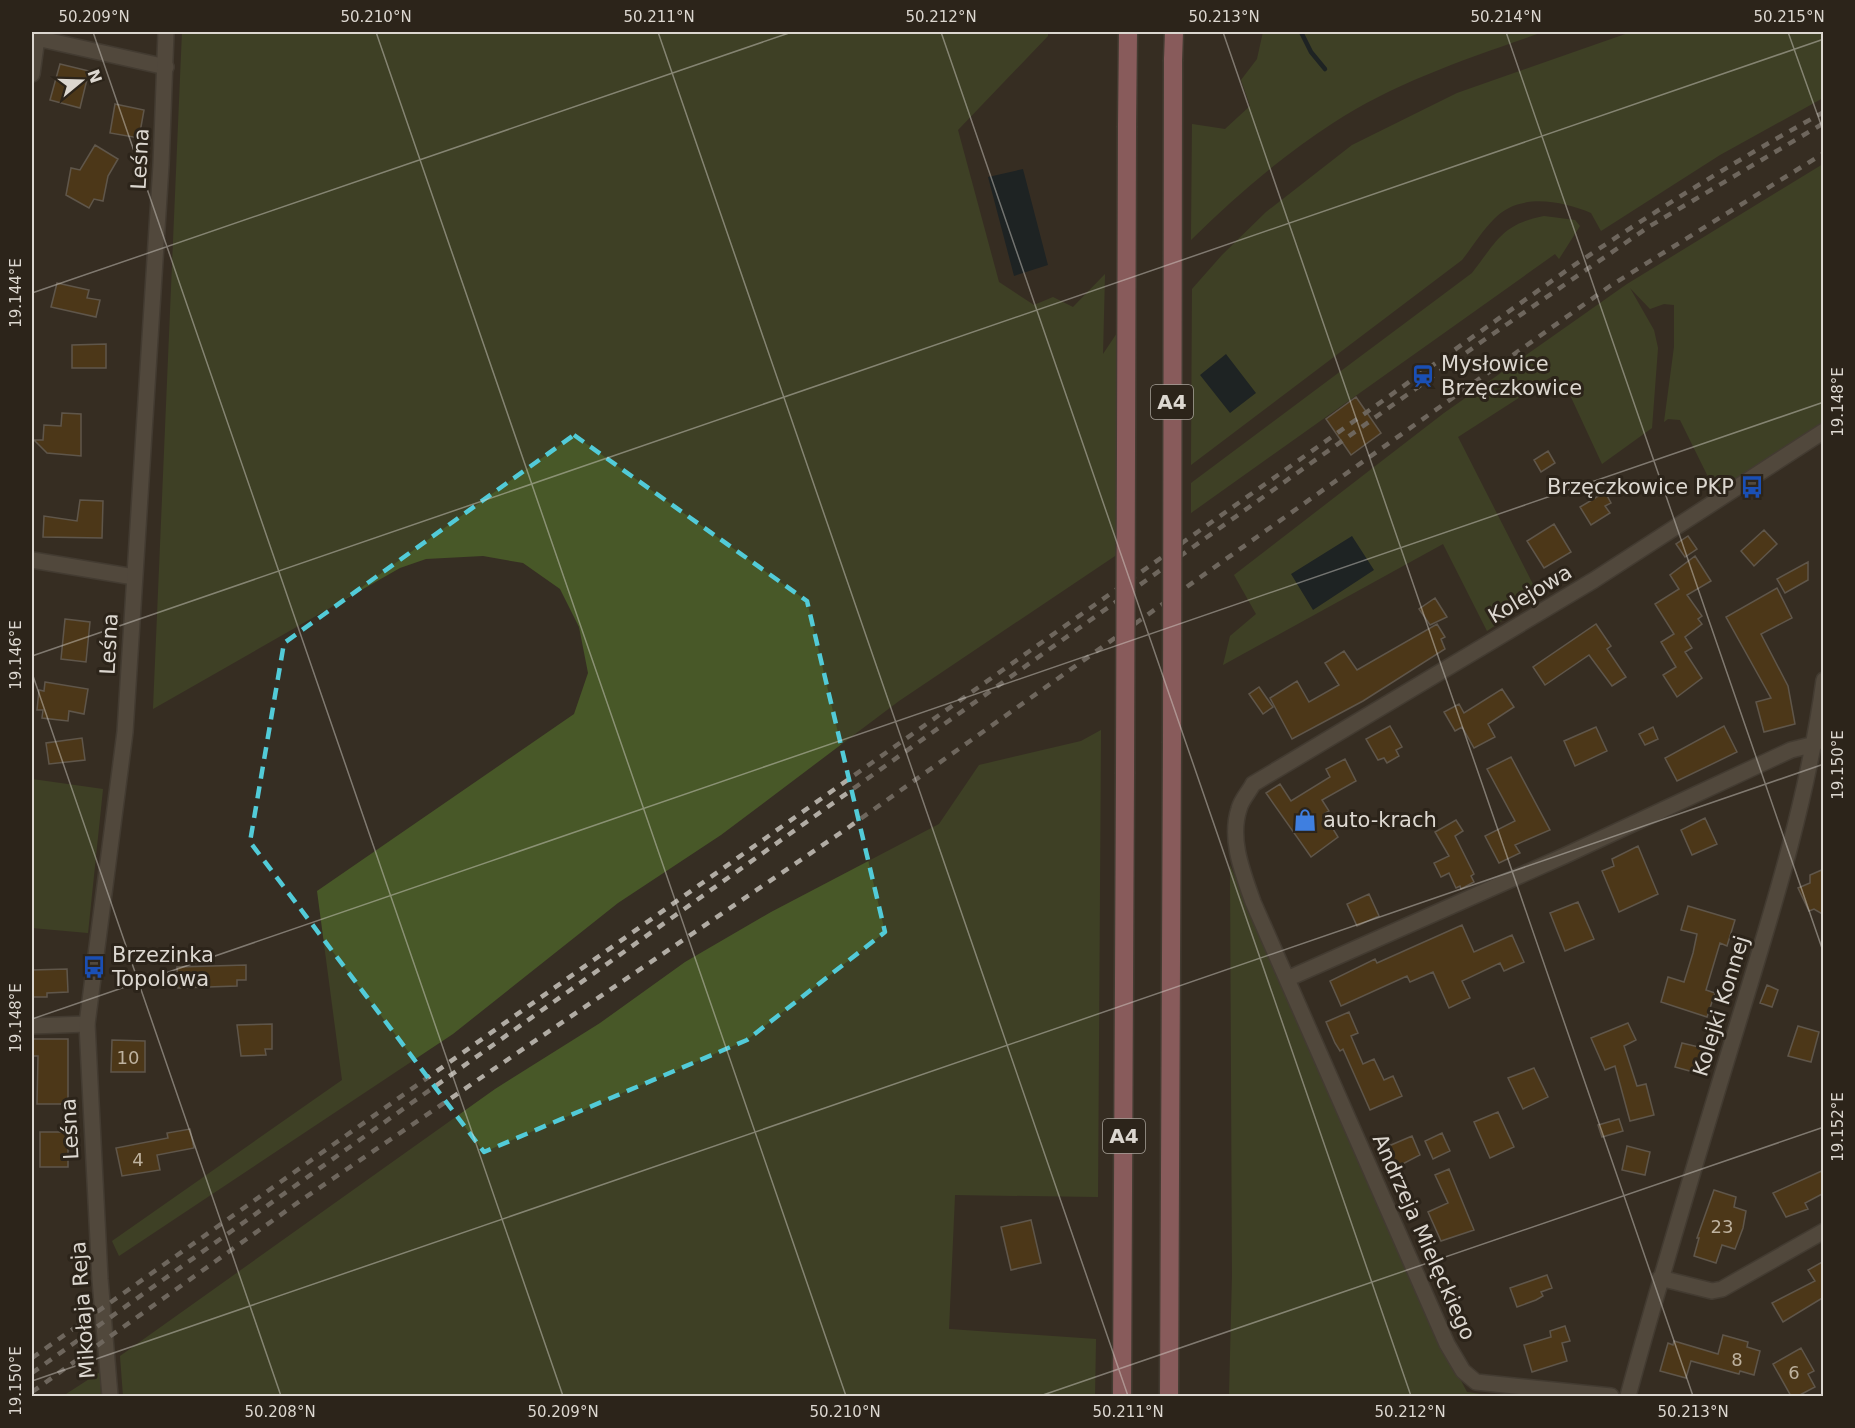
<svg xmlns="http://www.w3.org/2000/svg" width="1855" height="1428" font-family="'DejaVu Sans',sans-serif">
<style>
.green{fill:#485828}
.water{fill:#021725}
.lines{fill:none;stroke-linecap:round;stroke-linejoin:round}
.stream{stroke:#021725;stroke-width:4.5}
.building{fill:#66440d;stroke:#91877b;stroke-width:1.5}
.street-casing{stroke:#524c43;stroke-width:18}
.secondary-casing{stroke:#524c43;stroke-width:18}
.highway-casing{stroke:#524c43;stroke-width:21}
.street{stroke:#71685c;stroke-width:15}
.secondary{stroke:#71685c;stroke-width:15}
.highway{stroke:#ec93a0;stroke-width:18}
.rail{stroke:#b1aca4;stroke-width:4.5;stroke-dasharray:8 8;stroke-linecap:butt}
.highway-bridge-casing{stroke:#524c43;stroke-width:21;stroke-linecap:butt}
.highway-bridge{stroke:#ec93a0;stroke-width:18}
.marked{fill:none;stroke:#52cbd8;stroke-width:4.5;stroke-dasharray:12 8;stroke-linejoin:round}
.ticks{fill:none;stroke:#dcd7d0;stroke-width:1.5;stroke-opacity:0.45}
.labels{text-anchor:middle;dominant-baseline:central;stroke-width:6;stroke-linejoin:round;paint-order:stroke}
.number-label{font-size:18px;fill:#beb29f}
.shield{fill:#2c241a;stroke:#a7a199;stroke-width:1.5}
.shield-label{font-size:20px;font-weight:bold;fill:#dcd7d0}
.street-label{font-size:21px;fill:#dcd7d0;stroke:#2c241a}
.poi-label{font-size:21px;fill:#dcd7d0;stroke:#2c241a;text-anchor:start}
.neatline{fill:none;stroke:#dcd7d0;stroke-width:2}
.ticks-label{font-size:15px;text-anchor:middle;fill:#dcd7d0}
</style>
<rect width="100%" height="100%" fill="#362e23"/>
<!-- green -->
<path class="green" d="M182,32H1048V36L958,130L999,282L1034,305L1053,297L1073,307L1105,274L1103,354L1117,333L1118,554L899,701L721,835L618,903L453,1034L119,1256L112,1241L342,1080L317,891L574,714L588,673L579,627L560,589L523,563L483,556L426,559L400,568L153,709Z
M1263,32H1543C1472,57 1397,81 1333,123C1282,156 1234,197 1191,240L1192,124L1225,129L1250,106L1241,80L1257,59Z
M1631,32H1823V98L1720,155L1601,231L1591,213C1562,201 1519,192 1494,219C1482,231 1473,246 1462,260L1191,465L1192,289L1222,255L1266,212L1352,145L1457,93Z
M1823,164V425L1717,495L1680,420L1668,419L1664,422L1674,347V305L1664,304L1650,309L1630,288L1654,330L1658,348L1652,428L1602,464L1564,382L1551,377L1458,437L1539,596L1487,631L1443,544L1223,665L1230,636L1256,614L1234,575L1444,413L1627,284Z
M1544,216L1575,220L1580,226L1559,259L1555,254L1191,513V483L1472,273C1497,241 1502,224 1544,216Z
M1101,730L1098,1197L955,1195L949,1329L1096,1339L1095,1396H123L120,1356L495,1089L600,1023L685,962L771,912L939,824L979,765L1081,741Z
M32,779L103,789L88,933L32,928Z
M1230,865L1426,1314L1467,1392L1495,1396H1229L1232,1276Z
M100,1372L101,1396H63Z"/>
<!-- water -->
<path class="water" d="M1023,169L1048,265L1014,276L988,177Z
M1226,354L1256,393L1230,413L1200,375Z
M1352,536L1374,570L1313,610L1291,574Z"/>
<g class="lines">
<!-- stream -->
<path class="stream" d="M1301,32L1311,52L1325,69"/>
</g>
<!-- building -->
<path class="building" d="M60,64L89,71L80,108L50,100Z
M115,104L144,110L139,138L110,133Z
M95,145L118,159L108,176L103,201L94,199L89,208L66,195L71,168L80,170Z
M57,283L89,290L87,298L100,300L96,317L51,307Z
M106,344V368H72V345Z
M1356,397L1381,433L1351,455L1326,419Z
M62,413L81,414V456L47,453L34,440H43L44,425L61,426Z
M1548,451L1555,463L1541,472L1534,460Z
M1605,492L1611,503L1605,506L1610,513L1591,525L1580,507Z
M80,500L103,501L102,538L43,537L44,516L77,521Z
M1554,524L1571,552L1544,568L1527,541Z
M1764,530L1777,544L1754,566L1741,551Z
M1688,536L1697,549L1685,557L1676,544Z
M1695,556L1711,581L1687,595L1702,616L1698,619L1702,624L1685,637L1692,648L1685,652L1702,678L1677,697L1663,675L1676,667L1661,642L1674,634L1655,604L1679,589L1670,575Z
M1808,562V580L1785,593L1777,579Z
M1777,588L1792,618L1761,634L1788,686L1795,724L1764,732L1756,702L1771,698L1726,617Z
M1435,598L1447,617L1430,625L1419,609Z
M65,619L90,622L86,662L61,659Z
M1437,624L1445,637L1441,639L1445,649L1363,701L1292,739L1270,698L1297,681L1309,702L1339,685L1325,663L1344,651L1357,670Z
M1596,624L1611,646L1607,649L1626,677L1612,686L1589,655L1545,685L1533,667Z
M45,682L88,689L84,714L69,711L68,721L42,718L43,710H37L39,690L44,691Z
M1259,687L1273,707L1263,714L1249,694Z
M1502,689L1514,707L1488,724L1495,737L1474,748L1462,727L1455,731L1444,712L1459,704L1464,713Z
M1390,726L1402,747L1396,750L1399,756L1387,763L1384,758L1378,760L1366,739Z
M1724,726L1737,752L1677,781L1665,758Z
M1596,727L1607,751L1575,766L1564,741Z
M1653,727L1658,739L1645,745L1639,734Z
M82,738L85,760L49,764L46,743Z
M1511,757L1550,830L1515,845L1520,853L1499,863L1485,836L1515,821L1487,769Z
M1345,759L1356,781L1322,800L1329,811L1324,814L1338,837L1311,857L1266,793L1280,784L1291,801L1330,777L1326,769Z
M1705,818L1717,844L1692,855L1681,830Z
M1456,820L1463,831L1455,836L1474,874L1471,876L1474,882L1461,889L1460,886L1456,888L1449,873L1441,877L1434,863L1449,856L1435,832Z
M1638,846L1658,894L1619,912L1602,871L1614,866L1612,859Z
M1824,869V915L1814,909L1809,911L1798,888L1810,883V875Z
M1369,894L1379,916L1357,926L1347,904Z
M1578,902L1594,939L1565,951L1550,913Z
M1688,906L1735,920L1727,946L1720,943L1706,990L1715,993L1707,1017L1661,1002L1668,977L1684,982L1693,953L1697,934L1681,930Z
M1462,925L1474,952L1512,935L1524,962L1504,971L1500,963L1462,981L1470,998L1449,1008L1433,972L1410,982L1407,976L1341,1006L1330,981L1375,959L1377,963Z
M246,965V980H237V986L178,988L177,967Z
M67,969L68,992L47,993V997H33L32,970Z
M1767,985L1778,990L1772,1007L1760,1003Z
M1349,1012L1358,1033L1351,1036L1363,1064L1374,1059L1384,1080L1393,1076L1402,1096L1370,1110L1343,1049L1340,1051L1335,1043L1326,1022Z
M1628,1023L1636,1040L1624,1046L1637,1086L1646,1084L1654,1115L1630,1121L1615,1066L1605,1070L1591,1038Z
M272,1024V1049H265L266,1055L241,1056L237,1025Z
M1798,1026L1819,1032L1811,1062L1788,1056Z
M32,1039H68V1104H37L38,1056H32Z
M112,1040L145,1041V1072H111Z
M1682,1043L1703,1048L1697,1073L1675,1067Z
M1534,1068L1548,1097L1523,1109L1508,1078Z
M1498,1112L1514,1147L1490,1158L1474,1122Z
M1619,1119L1623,1131L1602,1137L1598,1125Z
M190,1129L194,1148L157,1155L160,1170L122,1176L116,1148L168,1138L167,1133Z
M40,1132H68V1167H40Z
M1442,1133L1450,1151L1433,1159L1425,1141Z
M1412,1136L1420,1155L1393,1169L1384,1148Z
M1627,1146L1650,1152L1645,1175L1622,1170Z
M1449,1169L1474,1230L1441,1241L1428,1212L1448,1203L1435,1175Z
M1824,1170V1193L1805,1203L1808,1209L1786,1217L1773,1193Z
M1714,1190L1736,1197L1734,1207L1746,1211L1743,1228L1735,1249L1722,1245L1716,1263L1694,1256L1699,1238H1697Z
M1031,1220L1041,1263L1011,1270L1001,1227Z
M1824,1261V1297L1783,1322L1772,1303L1815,1281L1808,1270Z
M1547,1275L1552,1288L1541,1292L1543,1296L1536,1300L1517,1307L1510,1288Z
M1565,1326L1570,1341L1562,1343L1567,1361L1532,1372L1524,1345L1551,1337L1550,1331Z
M1723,1335L1748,1342L1747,1347L1760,1351L1754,1375L1740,1371L1739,1374L1691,1361L1686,1378L1660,1371L1668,1343L1673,1345L1674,1341L1718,1354Z
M1801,1348L1814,1371L1808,1374L1815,1387L1798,1396H1791L1773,1364Z"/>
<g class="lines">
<!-- street casing -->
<g class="street-casing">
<path id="street" d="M32,37L166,67
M32,74L37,38
M32,560L134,577
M1287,979L1564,856L1791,750L1815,744
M32,1026L87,1024
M1660,1278L1712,1291L1722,1289L1824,1231
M1611,1396L1476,1382L1463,1371L1447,1344L1253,902C1243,873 1229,840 1239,809C1241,800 1249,792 1253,784L1594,580L1824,431
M1628,1396C1662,1271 1700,1147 1738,1023C1773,909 1808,798 1824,680"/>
</g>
<!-- secondary casing -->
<g class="secondary-casing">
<path id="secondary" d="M110,1396L100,1279L87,1024L125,732L161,165L166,32"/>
</g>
<!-- highway casing -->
<g class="highway-casing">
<path id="highway" d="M1173,60L1174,32
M1127,126L1128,32
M1122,1396L1125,774
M1169,1396L1172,743"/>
</g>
<!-- street -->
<use href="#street" class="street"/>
<!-- secondary -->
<use href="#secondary" class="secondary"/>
<!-- highway -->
<use href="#highway" class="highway"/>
<!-- rail -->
<path class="rail" d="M32,1358L1570,268C1652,213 1736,160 1824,112
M32,1373L1484,340L1650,226L1824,123
M32,1392L300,1201L849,827L1610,286L1824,153"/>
<!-- highway-bridge casing -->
<g class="highway-bridge-casing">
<path id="highway-bridge" d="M1172,743L1173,60
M1125,774L1127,126"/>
</g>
<!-- highway-bridge -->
<use href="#highway-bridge" class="highway-bridge"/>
</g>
<!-- marked area -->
<path d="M0 0H1855V1428H0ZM574,435L807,601L885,932L747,1040L484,1152L250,842L284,643Z" fill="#362e23" fill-opacity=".55" fill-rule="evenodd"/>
<path class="marked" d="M574,435L807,601L885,932L747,1040L484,1152L250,842L284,643Z"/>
<!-- ticks -->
<path class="ticks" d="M93,32L563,1396M376,32L846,1396M658,32L1128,1396M941,32L1411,1396M1223,32L1693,1396M1506,32L1824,954M1788,32L1824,133M32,293L792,32M32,656L1824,39M32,673L281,1396M32,1019L1824,402M32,1381L1824,764M1040,1396L1824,1127"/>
<!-- icons -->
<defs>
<g id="station-bare" transform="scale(1.8)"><path d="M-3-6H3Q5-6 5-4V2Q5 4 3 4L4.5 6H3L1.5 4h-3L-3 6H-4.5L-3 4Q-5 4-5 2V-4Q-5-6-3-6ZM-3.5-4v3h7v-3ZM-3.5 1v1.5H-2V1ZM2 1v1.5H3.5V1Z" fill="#1a4fb4" stroke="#2c241a" stroke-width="2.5" paint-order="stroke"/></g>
<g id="bus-bare" transform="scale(1.8)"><path d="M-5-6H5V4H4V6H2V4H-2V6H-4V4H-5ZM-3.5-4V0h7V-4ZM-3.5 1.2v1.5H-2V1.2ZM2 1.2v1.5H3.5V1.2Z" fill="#1a4fb4" stroke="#2c241a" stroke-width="2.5" paint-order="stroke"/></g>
<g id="shop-bare" transform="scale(1.8)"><path d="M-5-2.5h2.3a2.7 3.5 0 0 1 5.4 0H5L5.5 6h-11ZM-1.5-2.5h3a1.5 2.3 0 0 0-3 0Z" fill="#3f7fe0" stroke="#2c241a" stroke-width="2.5" paint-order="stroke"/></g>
</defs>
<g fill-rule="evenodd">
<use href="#station-bare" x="1423" y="376"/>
<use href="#bus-bare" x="1752" y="487"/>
<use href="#shop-bare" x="1305" y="820"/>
<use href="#bus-bare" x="94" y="967"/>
</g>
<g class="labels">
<!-- number labels -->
<g class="number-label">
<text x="128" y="1057">10</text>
<text x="138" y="1159">4</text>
<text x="1722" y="1226">23</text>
<text x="1737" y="1359">8</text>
<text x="1794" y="1372">6</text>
</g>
<!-- shield labels -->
<g class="shield">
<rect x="1151" y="385" width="42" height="34" rx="4.5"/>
<rect x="1103" y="1119" width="42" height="34" rx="4.5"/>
</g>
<g class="shield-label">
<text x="1172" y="402">A4</text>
<text x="1124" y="1136">A4</text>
</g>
<!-- street labels -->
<g class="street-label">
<text transform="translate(140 159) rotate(-87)">Leśna</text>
<text transform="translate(1530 594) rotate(-31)">Kolejowa</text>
<text transform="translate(109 644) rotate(-87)">Leśna</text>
<text transform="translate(1721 1006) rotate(-73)">Kolejki Konnej</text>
<text transform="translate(70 1129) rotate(-93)">Leśna</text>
<text transform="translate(1424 1237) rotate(66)">Andrzeja Mielęckiego</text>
<text transform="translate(83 1310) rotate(-94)">Mikołaja Reja</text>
</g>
<!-- poi labels -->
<g class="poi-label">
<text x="1441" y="364">Mysłowice<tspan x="1441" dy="24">Brzęczkowice</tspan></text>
<text x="1734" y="487" text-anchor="end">Brzęczkowice PKP</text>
<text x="1323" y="820">auto-krach</text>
<text x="112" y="955">Brzezinka<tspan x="112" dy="24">Topolowa</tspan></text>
</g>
</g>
<!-- border -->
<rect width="1855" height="1428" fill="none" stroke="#2c241a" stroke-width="66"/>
<!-- north arrow -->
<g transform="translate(81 81) rotate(71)" stroke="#2c241a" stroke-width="4.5" paint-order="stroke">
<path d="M0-4.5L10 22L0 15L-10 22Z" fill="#dcd7d0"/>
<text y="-9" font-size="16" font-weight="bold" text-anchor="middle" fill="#dcd7d0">N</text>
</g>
<rect x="33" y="33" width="1789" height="1362" class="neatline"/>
<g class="ticks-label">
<text x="94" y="22">50.209°N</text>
<text x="376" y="22">50.210°N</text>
<text x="659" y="22">50.211°N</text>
<text x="941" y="22">50.212°N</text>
<text x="1224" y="22">50.213°N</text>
<text x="1506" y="22">50.214°N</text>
<text x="1789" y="22">50.215°N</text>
<text transform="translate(16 293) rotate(-90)" y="5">19.144°E</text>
<text transform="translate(1838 402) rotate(-90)" y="5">19.148°E</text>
<text transform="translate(16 655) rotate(-90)" y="5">19.146°E</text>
<text transform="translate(1838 765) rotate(-90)" y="5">19.150°E</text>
<text transform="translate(16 1018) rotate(-90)" y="5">19.148°E</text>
<text transform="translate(1838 1127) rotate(-90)" y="5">19.152°E</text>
<text transform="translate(16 1381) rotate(-90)" y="5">19.150°E</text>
<text x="280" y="1417">50.208°N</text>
<text x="563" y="1417">50.209°N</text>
<text x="845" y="1417">50.210°N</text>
<text x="1128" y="1417">50.211°N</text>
<text x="1410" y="1417">50.212°N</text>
<text x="1693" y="1417">50.213°N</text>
</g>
</svg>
